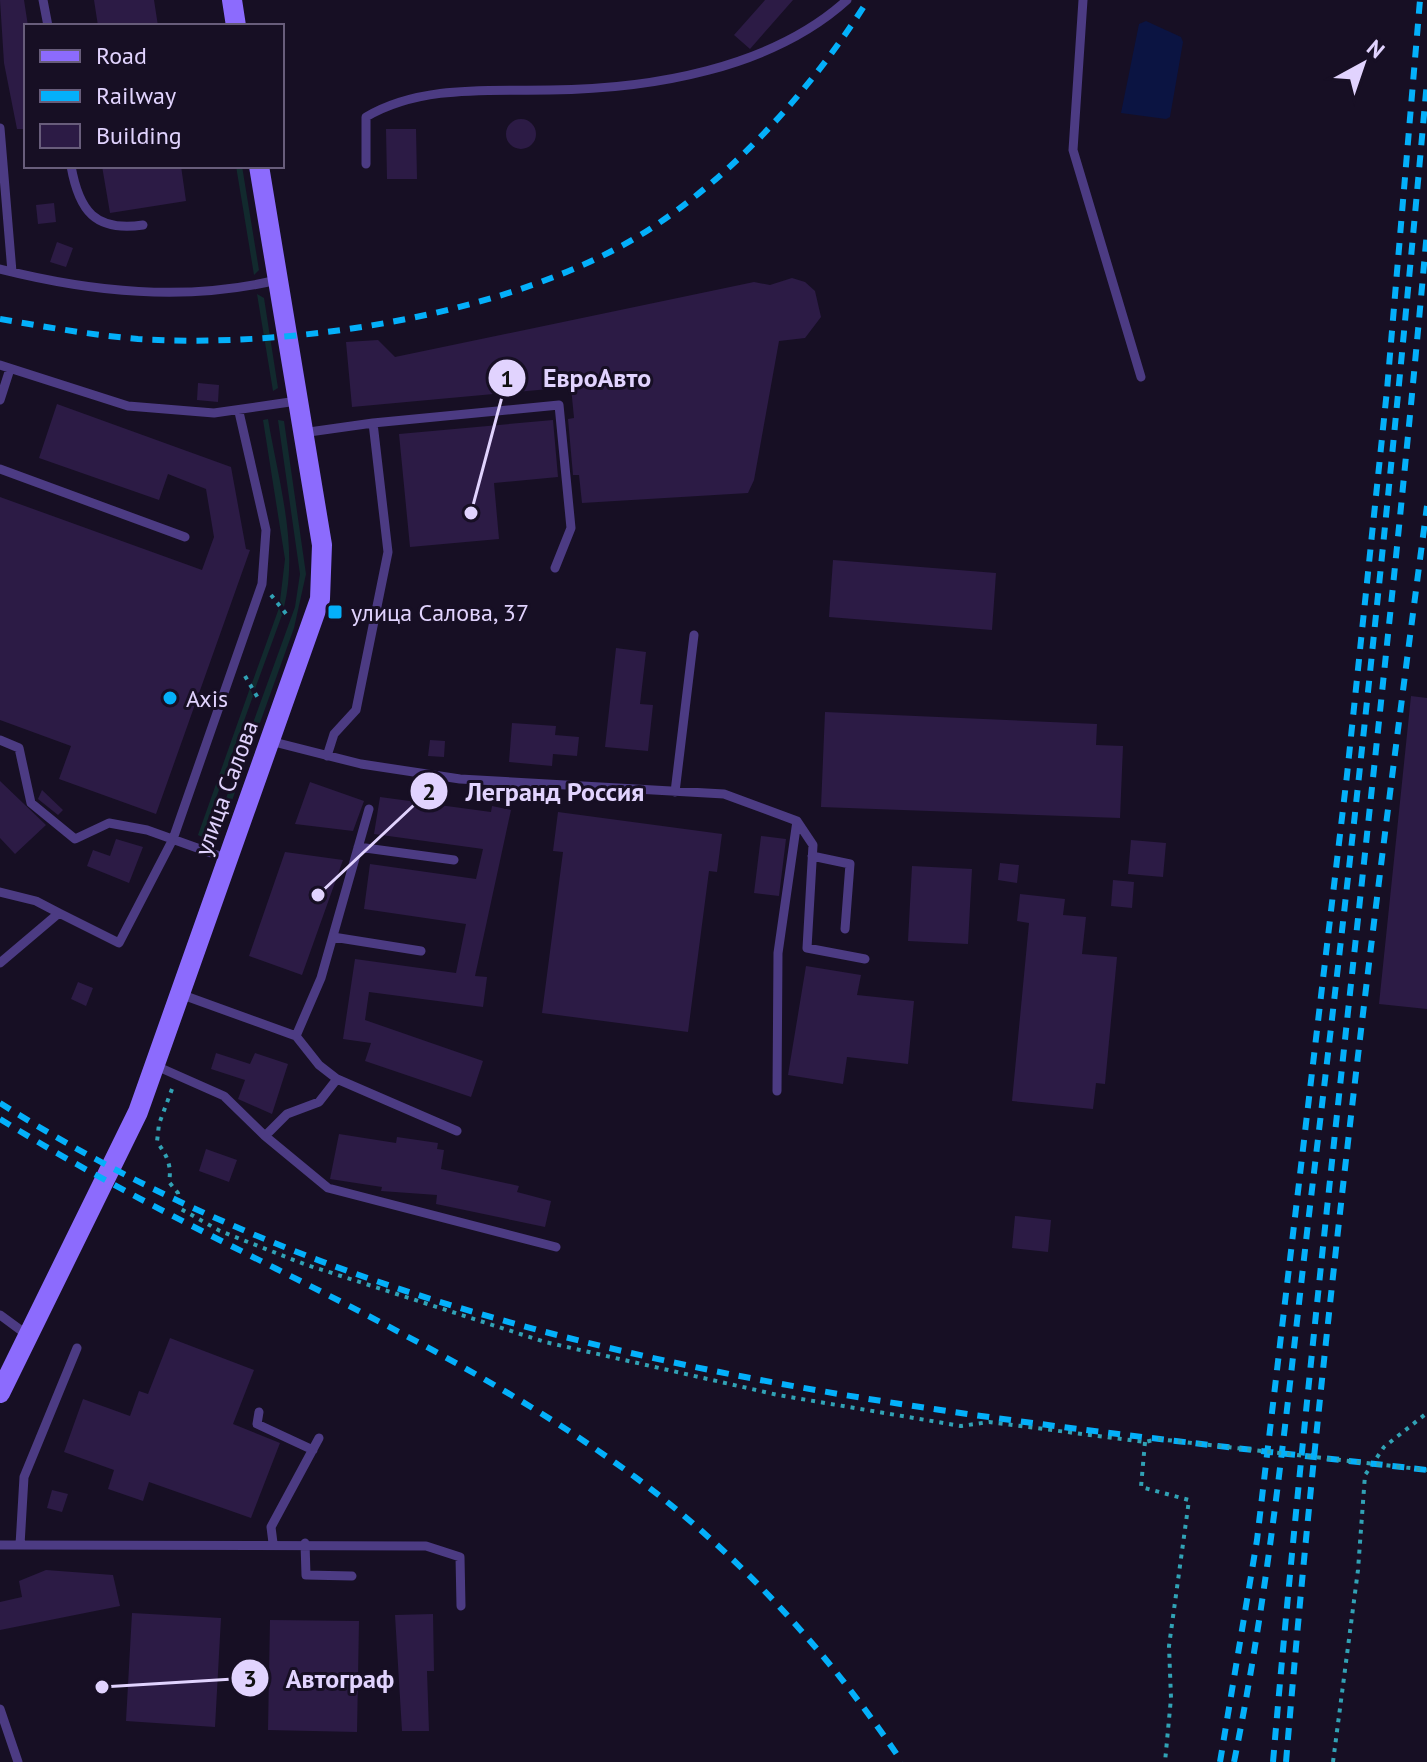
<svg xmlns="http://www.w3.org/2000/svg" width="1427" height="1762" font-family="'PT Sans',sans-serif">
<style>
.green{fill:#122a2e}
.water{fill:#0b1442}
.building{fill:#2c1b45}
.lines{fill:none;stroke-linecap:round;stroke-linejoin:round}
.path{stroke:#31a2b5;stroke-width:4;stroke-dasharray:4 6;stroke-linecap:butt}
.lane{stroke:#4c3b83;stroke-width:9}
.secondary{stroke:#8c6bfd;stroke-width:20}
.rail{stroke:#04b0fa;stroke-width:6;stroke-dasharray:12 10;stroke-linecap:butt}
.path-bridge{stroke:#31a2b5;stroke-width:4;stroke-dasharray:4 6;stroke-linecap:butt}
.poi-dot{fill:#04b0fa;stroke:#170f24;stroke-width:3}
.labels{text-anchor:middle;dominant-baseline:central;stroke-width:6;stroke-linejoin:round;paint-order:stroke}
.poi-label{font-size:24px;fill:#e1d3fe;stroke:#170f24;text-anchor:start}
.street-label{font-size:24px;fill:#e1d3fe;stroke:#170f24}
.leader{fill:none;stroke:#e1d3fe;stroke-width:3}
.callout-dot{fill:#e1d3fe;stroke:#170f24;stroke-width:3}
.mark-label{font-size:24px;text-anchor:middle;font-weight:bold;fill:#111}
.callout-label{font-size:26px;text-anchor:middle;font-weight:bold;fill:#e1d3fe;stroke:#170f24;stroke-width:6;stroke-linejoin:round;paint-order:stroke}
</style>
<rect width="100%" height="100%" fill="#170f24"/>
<!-- green -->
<path class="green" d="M236,166H242L259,270L254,275Z
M257,294L264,298L278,388L273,391Z
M268,419C278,479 299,547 284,607L280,601L285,559L263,420Z
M278,420L284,421L306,574L294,628L242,773L236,770L295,607L300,574Z
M279,608L282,615L255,689L252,683Z
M250,688L253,696L202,837L198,835Z
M232,782L238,784L218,839L211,840Z"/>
<!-- water -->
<path class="water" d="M1146,21L1181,37L1183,42L1170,117L1166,119L1121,113L1139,24Z"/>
<!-- building -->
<path class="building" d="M0,0H24L28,26L26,129H17L4,63Z
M94,0H154L158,26H98Z
M765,0H793L750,49L734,35Z
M506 134a15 15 0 1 1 30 0a15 15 0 1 1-30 0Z
M386,129H416L417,179H387Z
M102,166H181L186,201L110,213Z
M54,203L56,222L38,224L36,205Z
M57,242L73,248L66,267L50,262Z
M792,278L805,282L815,291L821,317L805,338L779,341L754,480L748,493L582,503L579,475H573L568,419L574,418L571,387L352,407L346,342L378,340L395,357L754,282L770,285Z
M198,383L219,385L218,402L197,400Z
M57,404L231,467L246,549L250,550L156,814L59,779L71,746L0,720V497L202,570L214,537L206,489L168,474L159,500L39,458Z
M553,420L558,477L494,483L499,539L410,547L399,434Z
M833,560L996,573L992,630L829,617Z
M616,648L646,652L640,704L653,705L648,751L605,747Z
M1411,696L1427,698V1009L1379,1004Z
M825,712L1097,724L1096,745L1123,746L1120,818L821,807Z
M512,723L556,726L555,735L579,737L577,756L553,754L552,766L509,762Z
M430,740L445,741L444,757L428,756Z
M0,781L46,825L15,854L0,838Z
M310,782L364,801L353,831L295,824Z
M42,790L63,810L58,815L38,799Z
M380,797L491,812L492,806L511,810L475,976L487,977L483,1007L369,992L365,1020L483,1061L471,1097L365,1061L371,1043L343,1039L355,959L456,973L466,924L364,909L370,864L476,879L483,849L374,834Z
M558,812L722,834L717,872L709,871L688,1032L542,1013L563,852L553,851Z
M761,836L786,839L779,896L754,893Z
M116,839L143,847L129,883L87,866L93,850L110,856Z
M1131,840L1166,843L1163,877L1128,874Z
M285,852L343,860L302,975L249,956Z
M1000,863L1019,865L1017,883L998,880Z
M912,866L972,869L968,944L908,941Z
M1113,880L1134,882L1132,908L1111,906Z
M1020,894L1065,899L1063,915L1086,917L1082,954L1117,957L1105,1084L1096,1083L1093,1109L1012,1101L1029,923L1017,921Z
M806,966L861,975L857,995L914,1001L908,1064L847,1057L843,1084L788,1075Z
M78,982L93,988L86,1006L71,999Z
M216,1053L250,1064L255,1053L288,1064L272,1114L238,1099L245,1080L211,1069Z
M339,1134L396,1143L397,1137L438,1143L437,1149L444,1150L441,1169L519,1186L517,1192L551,1201L545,1227L436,1204L437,1195L381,1191L382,1187L330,1179Z
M206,1149L237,1160L229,1182L199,1171Z
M1015,1216L1051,1220L1048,1252L1012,1248Z
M170,1338L254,1370L233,1424L280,1443L251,1518L149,1482L143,1501L108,1489L114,1470L64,1452L83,1399L130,1416L139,1391L148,1394Z
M52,1490L68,1494L62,1512L47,1508Z
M46,1570L113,1575L120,1606L0,1630V1602L22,1597L19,1581Z
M132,1613L221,1618L215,1727L126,1721Z
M433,1614L434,1671H427L429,1731H402L395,1615Z
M270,1620L359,1621L357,1732L268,1730Z"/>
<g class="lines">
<!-- path -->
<path class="path" d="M271,595L287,615
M245,676L258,698
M172,1089L159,1124L157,1142C167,1155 172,1166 169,1182L178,1193L181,1209L220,1231L304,1264L545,1342L778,1395L961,1426L989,1422L1145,1442L1158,1439
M1145,1442L1141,1487L1189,1500L1169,1646L1171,1698L1165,1762
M1333,1762L1358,1570L1365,1475L1384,1447L1427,1413"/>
<!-- lane -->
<path class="lane" d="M43,0L48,26
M1083,0L1073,150L1141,377
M0,128L12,272
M366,164V117C420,85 488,91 550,90C650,89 771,69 847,0
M71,166C79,211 95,232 143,225
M0,269C92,292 185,302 277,280
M0,365L128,406L214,413L297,401
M0,400L10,369
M373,423L559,405L571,528L555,568
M302,433L373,423L388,552L356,710L334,734L327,756
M0,469L185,537
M0,740L19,748L31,803L75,839L109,823L147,830L228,859
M270,741L361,764L460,779L724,794L797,821L813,845L807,948L865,959
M675,792L694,635
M358,847L454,860
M812,856L850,864L845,929
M0,892L36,901L59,913
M333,937L421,951
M0,963L59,913L119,943L173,839L262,584L266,530L239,412
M180,994L296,1036L321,978L369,809
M296,1036L319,1065L337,1079L457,1131
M154,1065L224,1096L265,1136L328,1188L556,1247
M777,1091L778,953L797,821
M265,1136L287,1114L319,1102L337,1079
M0,1315L30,1337
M259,1412L257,1424L313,1450
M273,1543L271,1527L319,1438
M305,1543L306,1575L352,1576
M0,1545L426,1546L460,1557L461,1606
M20,1545L24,1477L77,1348
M0,1709L18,1762"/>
<!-- secondary -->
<path class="secondary" d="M232,0L236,26
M0,1393L138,1112L320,599L322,545L259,166"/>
<!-- rail -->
<path class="rail" d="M0,319C46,327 92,335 138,339C291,349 511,315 642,234C732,178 812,89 868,0
M0,1103C424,1372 941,1413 1427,1470
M0,1119C206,1247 439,1332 635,1477C740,1555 829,1653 902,1762
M1220,1762L1257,1540L1347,775L1387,390L1420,0
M1234,1762C1274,1565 1291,1363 1315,1164C1358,804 1395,443 1427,81
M1273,1762C1317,1251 1382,742 1427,231
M1286,1762C1321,1342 1372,924 1427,506"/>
<!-- path-bridge -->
<path class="path-bridge" d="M1158,1439L1427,1470"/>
</g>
<!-- markers -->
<g class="poi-dot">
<rect x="327" y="604" width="16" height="16" rx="4"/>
<circle cx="170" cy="698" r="8"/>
</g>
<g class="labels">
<!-- poi labels -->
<g class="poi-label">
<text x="351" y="612">улица Салова, 37</text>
<text x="186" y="698">Axis</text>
</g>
<!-- street labels -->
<g class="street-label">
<text transform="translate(226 788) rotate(-70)">улица Салова</text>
</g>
</g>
<!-- callouts -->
<path class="leader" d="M471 513L507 378M318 895L429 791M102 1687L250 1678"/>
<g class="callout-dot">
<circle cx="471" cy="513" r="8"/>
<circle cx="318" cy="895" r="8"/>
<circle cx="102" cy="1687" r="8"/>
<circle cx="507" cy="378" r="20"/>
<circle cx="429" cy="791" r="20"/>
<circle cx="250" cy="1678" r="20"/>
</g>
<g class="mark-label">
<text x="507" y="387">1</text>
<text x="429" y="800">2</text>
<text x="250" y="1687">3</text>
</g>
<g class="callout-label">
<text x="597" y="387">ЕвроАвто</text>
<text x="555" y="801">Легранд Россия</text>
<text x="340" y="1688">Автограф</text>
</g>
<!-- legend -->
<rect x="24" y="24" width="260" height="144" fill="#170f24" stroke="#685d7b" stroke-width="2"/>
<rect x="40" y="50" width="40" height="12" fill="#8c6bfd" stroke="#685d7b" stroke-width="2"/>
<text x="96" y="64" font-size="24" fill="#e1d3fe">Road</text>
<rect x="40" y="90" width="40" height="12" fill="#04b0fa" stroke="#685d7b" stroke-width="2"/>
<text x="96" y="104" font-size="24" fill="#e1d3fe">Railway</text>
<rect x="40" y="124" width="40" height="24" fill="#2c1b45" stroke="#685d7b" stroke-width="2"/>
<text x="96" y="144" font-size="24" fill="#e1d3fe">Building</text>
<!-- north arrow -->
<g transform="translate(1363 64) rotate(40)" stroke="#170f24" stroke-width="6" paint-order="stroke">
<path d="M0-6L14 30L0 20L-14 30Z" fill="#e1d3fe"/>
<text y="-12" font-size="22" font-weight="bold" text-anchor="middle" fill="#e1d3fe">N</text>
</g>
</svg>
